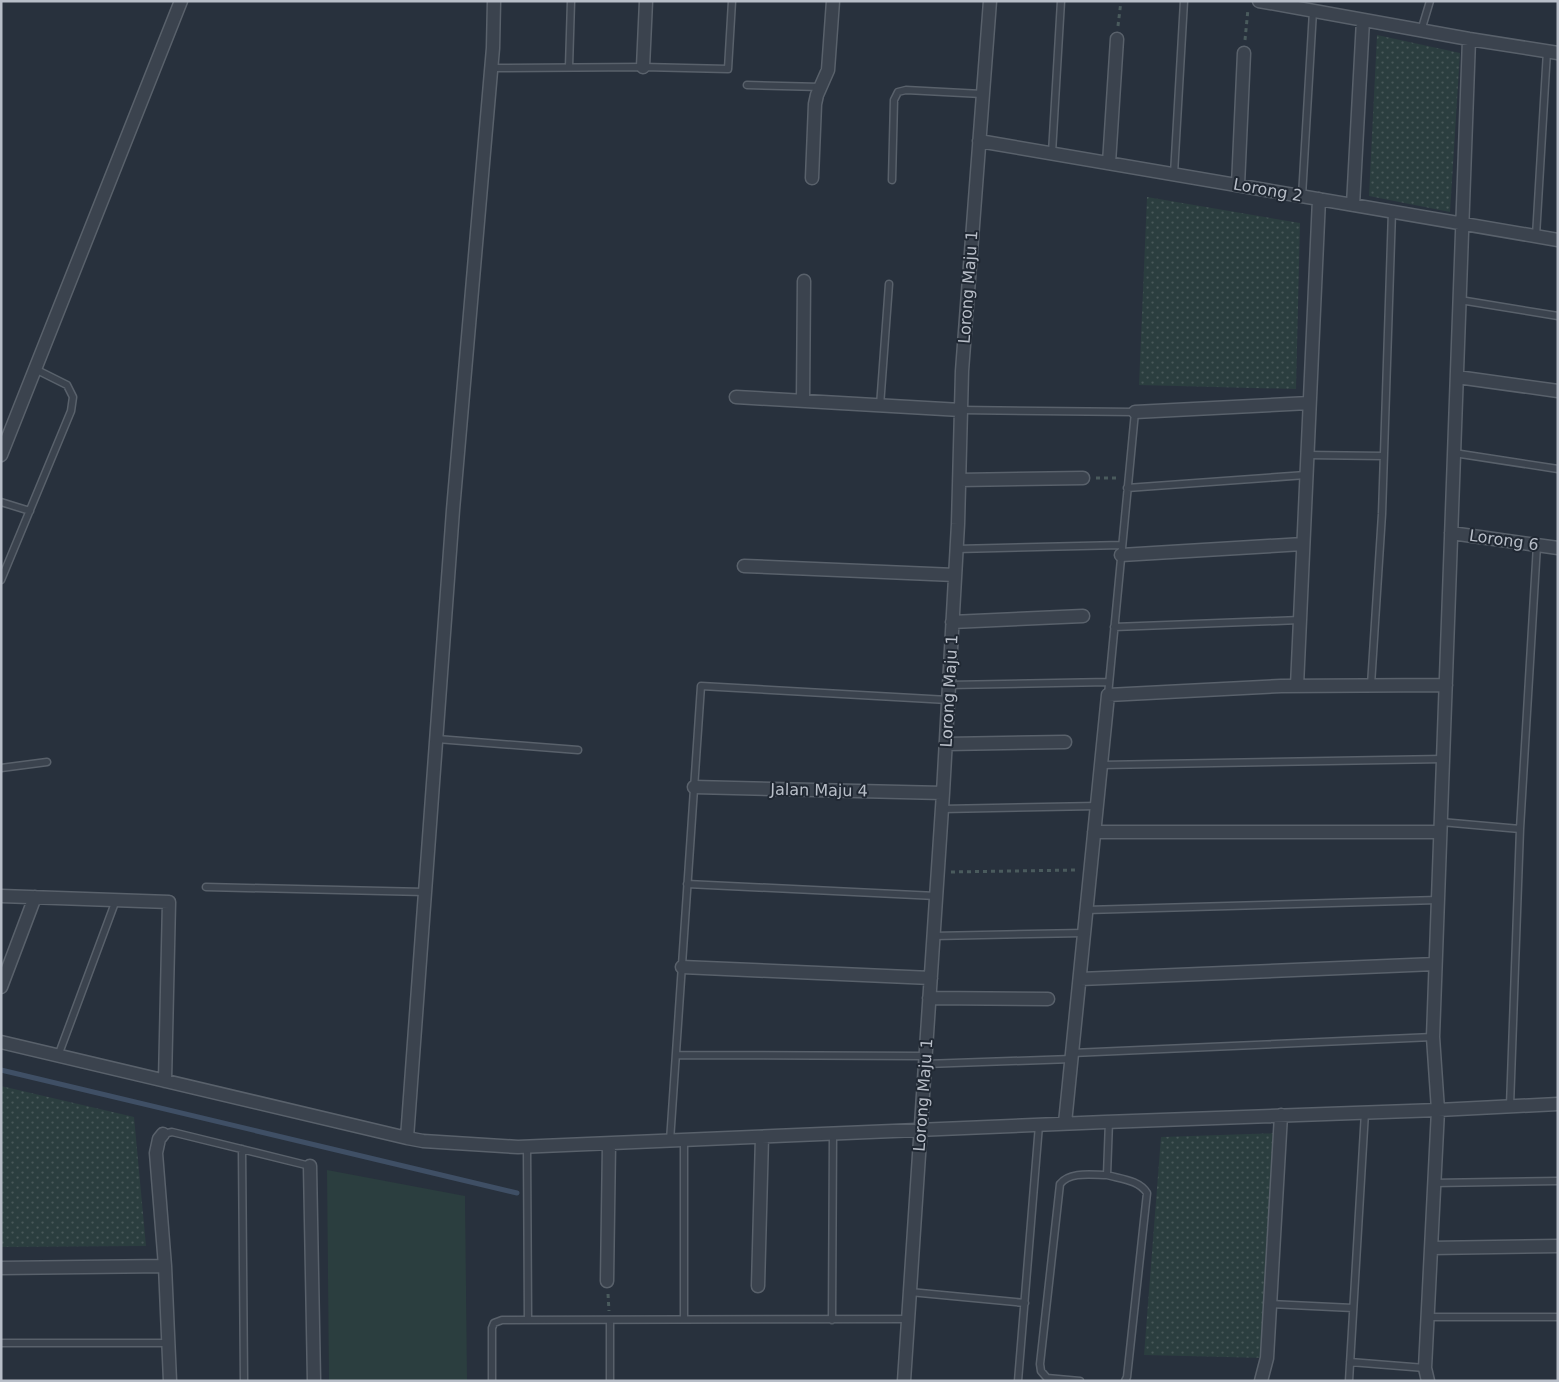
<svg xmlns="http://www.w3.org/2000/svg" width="1559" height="1382" font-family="'DejaVu Sans',sans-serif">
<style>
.grass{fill:#2b3e3f}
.park{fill:url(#park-dots)}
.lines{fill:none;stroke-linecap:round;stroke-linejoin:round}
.stream{stroke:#3f4f65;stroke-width:5}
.service-casing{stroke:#59616b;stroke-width:9}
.minor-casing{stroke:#59616b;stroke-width:15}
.path{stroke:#4a5b5d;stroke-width:3;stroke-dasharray:4 4;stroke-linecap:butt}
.service{stroke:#3b434e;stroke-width:6}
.minor{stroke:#3b434e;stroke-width:12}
.labels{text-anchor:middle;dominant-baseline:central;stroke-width:4;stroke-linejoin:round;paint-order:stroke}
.street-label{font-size:16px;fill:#b8bec8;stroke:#202833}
</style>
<defs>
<pattern id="park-dots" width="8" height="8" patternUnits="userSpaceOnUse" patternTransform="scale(1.25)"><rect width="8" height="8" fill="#2b3e3f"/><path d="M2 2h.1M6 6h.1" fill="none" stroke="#485859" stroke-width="1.8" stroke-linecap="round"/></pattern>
</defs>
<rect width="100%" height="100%" fill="#28313d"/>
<!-- grass -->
<path class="grass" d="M327,1170L465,1196L467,1381H329Z"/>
<!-- park -->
<path class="park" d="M1377,35L1460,53L1450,212L1369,196Z
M1147,197L1300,223L1296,389L1139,385Z
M1,1086L134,1117L146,1246L1,1247Z
M1279,1133L1267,1358L1144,1355L1161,1137Z"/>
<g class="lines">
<!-- stream -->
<path class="stream" d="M1,1070L517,1193"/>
<!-- service casing -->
<g class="service-casing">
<path id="service" d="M1421,31L1430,1
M569,67L571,1
M492,68L643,67L728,69L732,1
M747,85L821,87
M1052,153L1061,1
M1174,174L1184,1
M892,180L894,100L898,92L906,90L982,94
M1302,196L1313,11
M1536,236L1547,51
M1460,300L1558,316
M880,406L889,284
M961,410L1135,412L1108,695
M1454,453L1558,469
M1307,455L1384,456
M1127,488L1306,475
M1,502L30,511
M956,549L1122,545
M1,580L71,411L73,397L67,385L35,369
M1114,627L1300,620
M949,685L1109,682
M1371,685L1382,514L1392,211
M437,739L578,750
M1101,765L1443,759
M1,768L47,762
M942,809L1097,806
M1441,822L1520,829
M687,884L936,896
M206,887L425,892
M1086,910L1438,900
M933,936L1084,933
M1072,1053L1433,1037
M676,1055L925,1056
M58,1056L116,900
M925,1064L1072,1059
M1510,1106L1520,829L1537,545
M163,1134L172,1132L310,1166
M670,1141L701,686L948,700
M684,1141V1319
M527,1147L528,1320
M242,1149L244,1381
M1107,1175C1121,1179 1139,1180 1147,1193L1127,1377L1125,1381
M1433,1183L1558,1181
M910,1292L1025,1303
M1270,1304L1353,1308
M1429,1317H1558
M610,1320V1381
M832,1320L833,1134
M1,1343H168
M1350,1362L1425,1368
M492,1381V1328L494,1323L502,1320L908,1319
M1018,1381L1039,1125
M1080,1381L1047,1378L1041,1371L1040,1364L1060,1184C1070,1171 1093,1175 1107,1175L1109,1121
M1349,1381L1365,1112"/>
</g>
<!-- minor casing -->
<g class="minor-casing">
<path id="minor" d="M1259,1L1469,39L1558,53
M643,67L646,1
M979,141L1558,240
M1109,163L1117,39
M812,178L815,104L817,95L828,70L833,1
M1238,185L1244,53
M1353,205L1363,20
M1457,377L1558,391
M736,397L961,410
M803,401L804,281
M1135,412L1309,403
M1,455L181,1
M959,480L1083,478
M1451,533L1558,548
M1121,555L1303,544
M744,566L955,575
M952,622L1083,616
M1297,686L1319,199
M946,744L1065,742
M694,787L943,793
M1094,832H1440
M1,896L169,902L165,1081
M682,967L931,978
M1080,979L1435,964
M1,987L35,897
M929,998L1048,999
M1,1042L407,1138L423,1141L518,1147L1105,1122L1438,1110L1558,1104
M1065,1123L1108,695L1281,686L1446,685
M163,1134L159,1139L156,1153L165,1266L170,1381
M407,1138L453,510L493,48L494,1
M310,1166L314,1381
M1431,1248L1558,1246
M1,1268L165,1266
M607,1281L609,1144
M758,1286L762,1137
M904,1381L943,793L958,524L962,371L990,1
M1261,1381L1267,1358L1281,1115
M1428,1381L1425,1368L1438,1110L1433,1037L1469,39"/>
</g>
<!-- path -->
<path class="path" d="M1118,26L1121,1
M1245,40L1248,9
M1096,478H1120
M951,872L1077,870
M608,1294L609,1311"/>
<!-- service -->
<use href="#service" class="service"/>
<!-- minor -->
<use href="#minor" class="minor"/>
</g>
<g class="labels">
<!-- street labels -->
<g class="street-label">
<text transform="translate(1268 190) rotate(10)">Lorong 2</text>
<text transform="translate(968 287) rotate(-86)">Lorong Maju 1</text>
<text transform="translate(1504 540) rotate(8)">Lorong 6</text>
<text transform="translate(949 691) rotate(-87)">Lorong Maju 1</text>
<text transform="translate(819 790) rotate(1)">Jalan Maju 4</text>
<text transform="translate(923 1095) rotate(-86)">Lorong Maju 1</text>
</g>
</g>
<!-- border -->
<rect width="1559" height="1382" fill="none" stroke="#b8bec8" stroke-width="5"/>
</svg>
